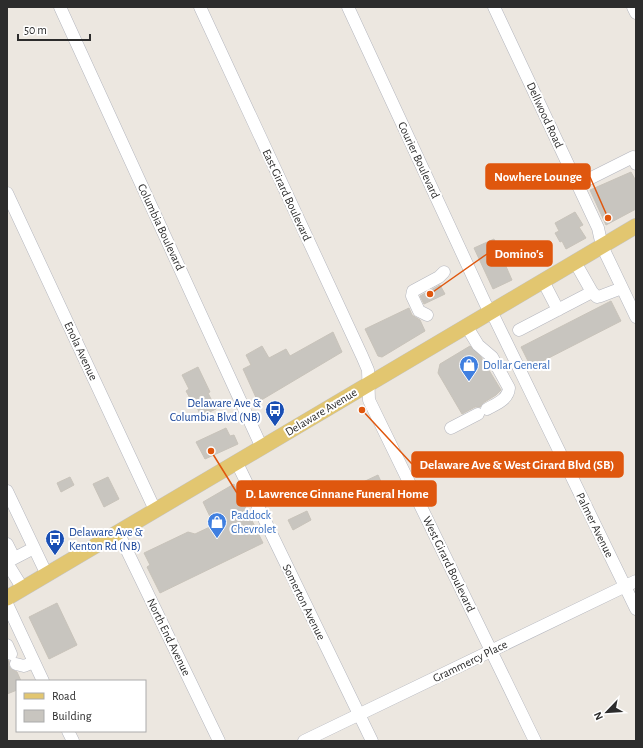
<svg xmlns="http://www.w3.org/2000/svg" width="643" height="748" font-family="'Alegreya Sans',sans-serif">
<style>
.building{fill:#c8c5bf;stroke:#c8c3ba}
.lines{fill:none;stroke-linecap:round;stroke-linejoin:round}
.minor-casing{stroke:#b4b6be;stroke-width:13}
.major-casing{stroke:#c4c4c4;stroke-width:16}
.minor{stroke:#fff;stroke-width:12}
.major{stroke:#e2c670;stroke-width:15}
.labels{text-anchor:middle;dominant-baseline:central;stroke-width:4;stroke-linejoin:round;paint-order:stroke}
.street-label{font-size:12px;fill:#2c2c2c;stroke:#fff}
.shop-label{font-size:12px;fill:#366cbe;stroke:#fff;text-anchor:start}
.transit-label{font-size:12px;fill:#164399;stroke:#fff;text-anchor:end}
.leader{fill:none;stroke:#df570e;stroke-width:1.5}
.callout-dot{fill:#df570e;stroke:#fff;stroke-width:1.5}
.callout{fill:#df570e;stroke:#df570e;stroke-width:1.5}
.callout-label{font-size:13px;text-anchor:middle;font-weight:bold;fill:#fff}
</style>
<rect width="100%" height="100%" fill="#ece7e0"/>
<!-- building -->
<path class="building" d="M631,172L636,181V209L606,225L590,190Z
M575,212L583,225L579,227L586,238L566,249L562,241L560,242L555,233L559,231L555,223Z
M494,239L512,280L493,289L474,248Z
M440,285L445,294L424,304L420,296Z
M611,301L621,321L531,367L521,347Z
M409,308L412,315L420,320L425,331L382,357L378,356L365,329Z
M333,332L342,352L258,402L243,369L251,365L246,355L262,346L269,358L286,349L290,356Z
M470,346L481,357L501,390L496,395L483,403L480,407H475L462,414L438,373L440,364Z
M198,367L210,392L208,393L216,409L201,416L193,399L191,400L186,391L189,389L182,375Z
M226,428L230,436L234,435L238,444L205,459L196,442Z
M378,475L383,486L366,494L361,483Z
M70,477L74,485L61,492L57,483Z
M108,477L119,499L104,507L93,484Z
M234,484L263,543L160,593L147,567L150,565L144,553L188,532L195,534L214,525L203,502Z
M307,511L311,520L293,530L288,520Z
M57,603L77,645L49,659L29,617Z
M7,660L9,661V666L11,669L17,672L21,681H17V690L7,694Z"/>
<g class="lines">
<!-- minor casing -->
<g class="minor-casing">
<path id="minor" d="M60,7L262,448
M200,7L362,356L368,370L369,400L535,741
M348,7L486,305L495,319L636,609
M494,7L598,228L602,246L636,317
M633,7L636,13
M577,185L633,157L636,164
M7,193L155,510
M575,262L592,292L597,297L601,296L622,288
M543,281L558,310
M427,315L419,311L412,296L413,291L439,277L444,272
M467,327L478,345L492,357L509,388C508,400 496,404 487,409
M519,330L592,292
M451,428L478,414
M237,463L372,741
M7,491L47,575
M118,532L219,741
M7,544L14,558
M7,562L34,548
M7,563L23,589
M7,604L43,681
M7,645L11,654
M16,664L24,666L34,662
M68,731L73,741
M304,741L636,581"/>
</g>
<!-- major casing -->
<g class="major-casing">
<path id="major" d="M7,598L636,226"/>
</g>
<!-- minor -->
<use href="#minor" class="minor"/>
<!-- major -->
<use href="#major" class="major"/>
</g>
<!-- icons -->
<defs>
<g id="shop-pin" transform="scale(1)"><path d="M0 17L-7.5 6A9.5 9.5 0 1 1 7.5 6Z" fill="#3f7fe0" stroke="#fff"/><path d="M-5-2.5h2.3a2.7 3.5 0 0 1 5.4 0H5L5.5 6h-11ZM-1.5-2.5h3a1.5 2.3 0 0 0-3 0Z" fill="#fff"/></g>
<g id="bus-pin" transform="scale(1)"><path d="M0 17L-7.5 6A9.5 9.5 0 1 1 7.5 6Z" fill="#1a4fb4" stroke="#fff"/><path d="M-5-6H5V4H4V6H2V4H-2V6H-4V4H-5ZM-3.5-4V0h7V-4ZM-3.5 1.2v1.5H-2V1.2ZM2 1.2v1.5H3.5V1.2Z" fill="#fff"/></g>
</defs>
<g fill-rule="evenodd">
<use href="#shop-pin" x="469" y="365"/>
<use href="#bus-pin" x="275" y="410"/>
<use href="#shop-pin" x="217" y="522"/>
<use href="#bus-pin" x="55" y="539"/>
</g>
<g class="labels">
<!-- street labels -->
<g class="street-label">
<text transform="translate(545 115) rotate(65)">Dellwood Road</text>
<text transform="translate(419 160) rotate(65)">Courier Boulevard</text>
<text transform="translate(287 195) rotate(65)">East Girard Boulevard</text>
<text transform="translate(161 227) rotate(65)">Columbia Boulevard</text>
<text transform="translate(81 351) rotate(65)">Enola Avenue</text>
<text transform="translate(321 412) rotate(-31)">Delaware Avenue</text>
<text transform="translate(595 525) rotate(64)">Palmer Avenue</text>
<text transform="translate(449 564) rotate(64)">West Girard Boulevard</text>
<text transform="translate(304 602) rotate(64)">Somerton Avenue</text>
<text transform="translate(169 637) rotate(64)">North End Avenue</text>
<text transform="translate(470 661) rotate(-26)">Grammercy Place</text>
</g>
<!-- shop labels -->
<g class="shop-label">
<text x="483" y="365">Dollar General</text>
<text x="231" y="515">Paddock<tspan x="231" dy="14">Chevrolet</tspan></text>
</g>
<!-- transit labels -->
<g class="transit-label">
<text x="261" y="403">Delaware Ave &amp;<tspan x="261" dy="14">Columbia Blvd (NB)</tspan></text>
<text x="69" y="532" text-anchor="start">Delaware Ave &amp;<tspan x="69" dy="14">Kenton Rd (NB)</tspan></text>
</g>
</g>
<!-- callouts -->
<path class="leader" d="M608 218L590 177M430 294L487 254M362 410L412 464M211 451L237 493"/>
<g class="callout-dot">
<circle cx="608" cy="218" r="4"/>
<circle cx="430" cy="294" r="4"/>
<circle cx="362" cy="410" r="4"/>
<circle cx="211" cy="451" r="4"/>
</g>
<g class="callout">
<rect x="486" y="164" width="104" height="25" rx="4"/>
<rect x="487" y="241" width="65" height="25" rx="4"/>
<rect x="412" y="452" width="211" height="25" rx="4"/>
<rect x="237" y="481" width="199" height="25" rx="4"/>
</g>
<g class="callout-label">
<text x="538" y="181">Nowhere Lounge</text>
<text x="519" y="258">Domino's</text>
<text x="517" y="469">Delaware Ave &amp; West Girard Blvd (SB)</text>
<text x="337" y="498">D. Lawrence Ginnane Funeral Home</text>
</g>
<!-- border -->
<rect width="643" height="748" fill="none" stroke="#2c2c2c" stroke-width="16"/>
<!-- legend -->
<rect x="16" y="680" width="130" height="52" fill="#ffffff" stroke="#ababab"/>
<rect x="24" y="693" width="20" height="6" fill="#e2c670" stroke="#ababab"/>
<text x="52" y="700" font-size="12" fill="#2c2c2c">Road</text>
<rect x="24" y="710" width="20" height="12" fill="#c8c5bf" stroke="#ababab"/>
<text x="52" y="720" font-size="12" fill="#2c2c2c">Building</text>
<!-- north arrow -->
<g transform="translate(607 712) rotate(245)" stroke="#ffffff" stroke-width="3" paint-order="stroke">
<path d="M0-3L7 15L0 10L-7 15Z" fill="#2c2c2c"/>
<text y="-6" font-size="11" font-weight="bold" text-anchor="middle" fill="#2c2c2c">N</text>
</g>
<!-- scale -->
<path d="M18 34v6h72v-6" fill="none" stroke="#2c2c2c" stroke-width="2"/>
<text x="24" y="34" font-size="12" fill="#2c2c2c" stroke="#ffffff" stroke-width="3" paint-order="stroke">50 m</text>
</svg>
